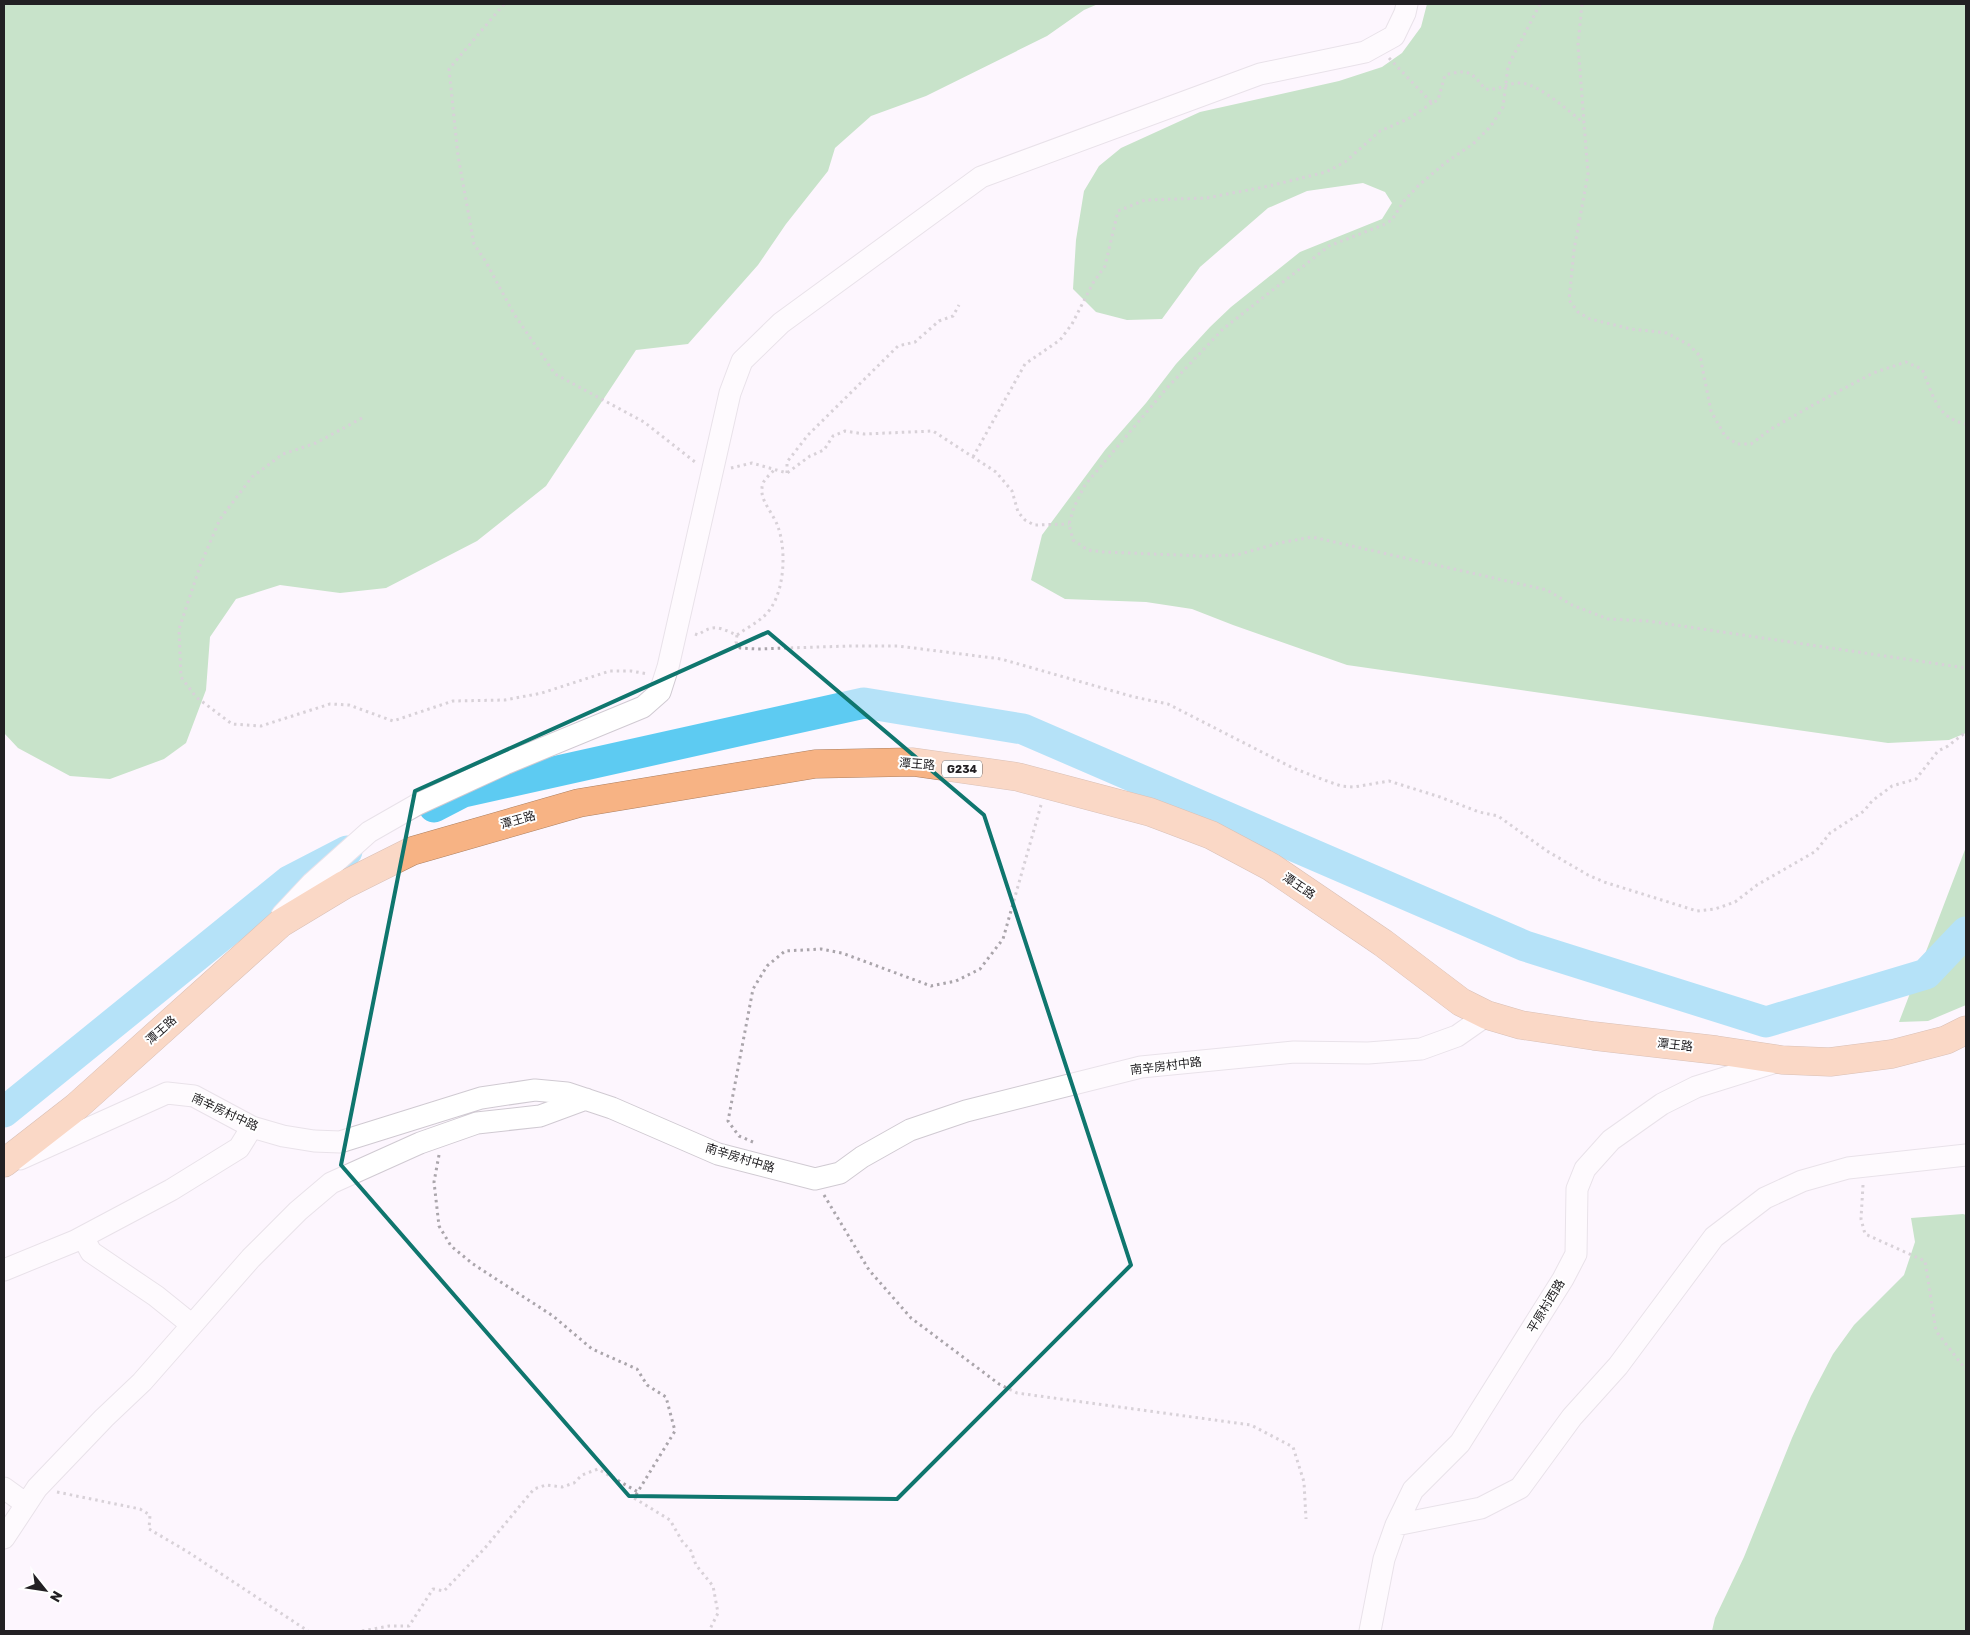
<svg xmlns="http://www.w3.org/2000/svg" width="1970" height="1635" font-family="Rubik,'Noto Sans SC',sans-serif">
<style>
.forest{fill:#87cc8c}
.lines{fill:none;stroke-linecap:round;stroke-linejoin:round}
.river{stroke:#5dcbf2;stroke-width:31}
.minor-casing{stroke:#d0cad2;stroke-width:23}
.highway-casing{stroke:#ac8062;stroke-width:29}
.path{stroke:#aaa5ab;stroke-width:3;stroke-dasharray:2.5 4;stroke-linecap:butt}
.minor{stroke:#fff;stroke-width:21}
.highway{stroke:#f7b384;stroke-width:28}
.marked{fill:none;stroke:#0f766e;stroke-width:4;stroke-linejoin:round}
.labels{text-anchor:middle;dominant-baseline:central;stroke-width:4;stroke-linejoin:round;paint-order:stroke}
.shield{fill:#fff;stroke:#646365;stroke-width:1}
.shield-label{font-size:11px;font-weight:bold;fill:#222023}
.street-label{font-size:12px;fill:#222023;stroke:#fff}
</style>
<rect width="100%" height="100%" fill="#fdf6fe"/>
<!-- forest -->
<path class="forest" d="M4,4H1098L1084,10L1047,36L926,96L871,116L835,148L828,171L786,224L758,265L688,344L636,350L546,486L477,541L386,588L340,593L280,585L236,599L210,637L206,690L186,743L164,759L110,779L70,776L18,748L4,733Z
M1427,4H1966V733L1949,740L1888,743L1347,665L1233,625L1192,609L1146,602L1065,599L1031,580L1042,535L1105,450L1146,403L1176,364L1210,327L1231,307L1300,252L1382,219L1392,203L1385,192L1363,183L1307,191L1268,208L1200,267L1162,319L1127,320L1096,312L1073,289L1076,240L1084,191L1099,166L1121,148L1200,112L1339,81L1382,67L1402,53L1421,27Z
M1966,847V1005L1928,1021L1899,1022Z
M1963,1214L1966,1215V1631H1712L1715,1618L1744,1557L1792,1438L1811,1396L1833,1354L1854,1325L1904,1275L1915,1242L1911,1218Z"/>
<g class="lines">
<!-- river -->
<path class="river" d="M434,807L463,792L864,703L1023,729L1525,946L1766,1022L1926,974L1966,932
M4,1112L289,881L347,851"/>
<!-- minor casing -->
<g class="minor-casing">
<path id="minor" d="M282,915L312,883L369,832L418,804L507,763L643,707L660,692L668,667L730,393L742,361L781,323L981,177L1260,74L1365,52L1394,36L1405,13L1407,4
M20,1159L167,1093L194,1096L252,1127L283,1136L314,1141L340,1142L481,1098L535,1090L567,1093L612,1108L718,1154L815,1179L840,1173L862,1157L910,1130L966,1111L1141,1067L1294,1052L1368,1053L1421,1049L1457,1036L1487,1015
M83,1237L91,1252L156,1296L192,1325
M4,1270L75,1241L171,1190L239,1148L252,1127
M4,1488L26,1504
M1396,1525L1481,1508L1520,1488L1572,1417L1618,1366L1714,1237L1765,1198L1802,1181L1848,1168L1966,1155
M4,1538L37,1488L104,1418L142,1382L251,1258L298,1211L331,1183L420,1143L477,1123L540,1116L586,1099
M1370,1631L1384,1559L1396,1525L1413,1490L1460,1443L1563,1279L1576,1254L1577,1189L1585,1169L1611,1140L1662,1104L1696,1087L1779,1061"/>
</g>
<!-- highway casing -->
<g class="highway-casing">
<path id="highway" d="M4,1163L76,1107L281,923L344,885L412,851L579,803L815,764L913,762L1018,777L1150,812L1211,835L1271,867L1383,943L1461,1002L1487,1015L1521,1025L1594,1036L1716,1050L1782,1060L1830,1062L1892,1054L1946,1040L1966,1030"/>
</g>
<!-- path -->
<path class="path" d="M504,4L449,69L458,156L474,244L486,262L514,314L555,374L644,422L695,462
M1540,4L1508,66L1503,107L1491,126L1473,144L1445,163L1418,186L1403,202L1392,220L1383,225L1329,246L1223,329L1167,388L1085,485L1074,507L1069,524L1073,540L1088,550L1103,552L1202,556L1237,555L1279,543L1312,537L1547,590L1572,605L1608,619L1648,621L1966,668
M1582,4L1578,45L1588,174L1574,250L1569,300L1578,312L1590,319L1631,329L1667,333L1689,345L1700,356L1711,411L1725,436L1737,444H1751L1771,429L1813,405L1873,373L1906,362L1922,369C1933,394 1936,418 1966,424
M1389,58L1432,103L1438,100L1445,75C1468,69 1471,71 1485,89C1499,91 1508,82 1522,83C1542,86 1568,111 1584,123
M362,418L316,443L283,454L252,477L220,519L200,566L179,629L181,677L196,697L232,724L261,726L330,704L349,705L393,721L453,701L505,700L542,693L610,671H631L648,674
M973,457L1025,364L1060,340L1072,324L1093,283L1105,266L1118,211L1145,200L1207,198L1269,186L1326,172L1345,162L1380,131L1408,119L1432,103
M731,468L752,463L787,473L810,456L824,450L833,436L845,431L864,434L933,431L996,472L1012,491L1018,512L1025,520L1034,525L1069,524
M787,473V462L808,435L898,346L915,342L939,321L953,316L959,305
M695,634L698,635C714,623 720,628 737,635C745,629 755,624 763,617C785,599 787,551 778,527C774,514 760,501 762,488C762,480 770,475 775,469
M737,635L736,642L740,648L757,649L850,646H898L1001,659L1134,697L1168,704L1293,768L1324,780L1341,786L1354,787L1389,781L1440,797L1479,812L1498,816L1547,851L1588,875L1604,882L1697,911L1715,909L1735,902L1757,885L1816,851L1830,833L1864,811L1872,801L1892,786L1916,779L1938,751L1948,746L1966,732
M753,1142L739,1136L728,1121L753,989L767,966L785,951L821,949L842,953L931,986L956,981L980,969L1003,939L1041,805
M439,1155L434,1182L439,1226L451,1246L473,1264L553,1316L592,1349L637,1369L647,1385L666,1397L675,1431L634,1498L670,1520L682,1541L691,1551L696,1565L713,1586L718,1613L709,1631
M1863,1185L1861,1219L1865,1234L1925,1261L1936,1331L1966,1370
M824,1195L869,1270L911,1318L999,1384L1017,1393L1251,1425L1293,1447L1304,1482L1306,1519
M57,1492L140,1509L150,1515L149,1529L188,1552L308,1631
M362,1631L389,1626H409L433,1589L444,1591L485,1548L534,1489L546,1485L562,1487L574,1483L582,1475L598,1469L638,1492"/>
<!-- minor -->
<use href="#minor" class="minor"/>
<!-- highway -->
<use href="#highway" class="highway"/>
</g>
<!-- marked area -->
<path d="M0 0H1970V1635H0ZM768,632L984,815L1131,1265L897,1499L629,1496L341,1165L415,791Z" fill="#fdf6fe" fill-opacity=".55" fill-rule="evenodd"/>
<path class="marked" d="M768,632L984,815L1131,1265L897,1499L629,1496L341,1165L415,791Z"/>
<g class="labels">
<!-- shield labels -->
<rect class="shield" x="942" y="760.5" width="40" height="17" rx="4"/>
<g class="shield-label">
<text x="962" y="769">G234</text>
</g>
<!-- street labels -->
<g class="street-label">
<text transform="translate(917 764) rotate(4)">潭王路</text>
<text transform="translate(518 820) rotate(-16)">潭王路</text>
<text transform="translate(1299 886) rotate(34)">潭王路</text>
<text transform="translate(161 1030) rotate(-42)">潭王路</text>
<text transform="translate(1675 1045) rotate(6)">潭王路</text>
<text transform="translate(1166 1066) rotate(-7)">南辛房村中路</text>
<text transform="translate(225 1112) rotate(25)">南辛房村中路</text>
<text transform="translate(740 1158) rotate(17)">南辛房村中路</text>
<text transform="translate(1546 1306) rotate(-59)">平原村西路</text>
</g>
</g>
<!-- border -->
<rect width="1970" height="1635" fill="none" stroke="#222023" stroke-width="10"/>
<!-- north arrow -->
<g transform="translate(45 1590) rotate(120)" stroke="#ffffff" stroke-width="4" paint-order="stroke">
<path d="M0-4L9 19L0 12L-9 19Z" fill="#222023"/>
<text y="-8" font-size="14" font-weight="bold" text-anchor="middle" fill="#222023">N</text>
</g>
</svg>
